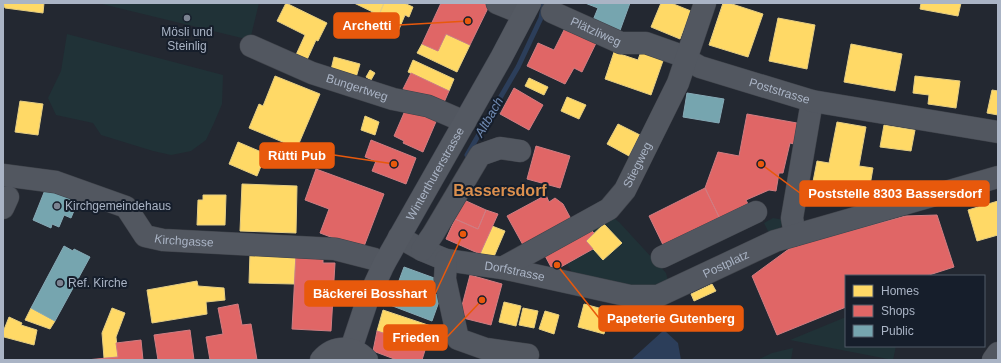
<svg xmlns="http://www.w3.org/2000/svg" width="1001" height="363" font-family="Arial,sans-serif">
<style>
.green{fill:#203237}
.water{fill:#2c3e5a}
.homes{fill:#ffd966;stroke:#e6ce82}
.shops{fill:#e06666;stroke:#d07d82}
.public{fill:#76a5af;stroke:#86aab6}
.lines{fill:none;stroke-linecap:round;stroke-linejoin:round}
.stream{stroke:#2c3e5a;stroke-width:5}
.minor-casing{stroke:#3f434a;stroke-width:23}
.major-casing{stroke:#40454e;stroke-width:23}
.minor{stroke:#525760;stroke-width:22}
.major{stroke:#545962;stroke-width:22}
.poi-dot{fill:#7b8391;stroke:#161e2b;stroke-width:1.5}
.labels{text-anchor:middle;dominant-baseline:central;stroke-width:4;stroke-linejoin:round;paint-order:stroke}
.street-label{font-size:12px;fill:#aab4c5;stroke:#161e2b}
.poi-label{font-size:12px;fill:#aab4c5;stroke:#161e2b;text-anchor:start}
.water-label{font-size:13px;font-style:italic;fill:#6f89b1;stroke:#161e2b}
.district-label{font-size:16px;font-weight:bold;fill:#dc904e;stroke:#161e2b}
.leader{fill:none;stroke:#e8590c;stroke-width:1.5}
.callout-dot{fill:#e8590c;stroke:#161e2b;stroke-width:1.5}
.callout{fill:#e8590c;stroke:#e8590c;stroke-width:1.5}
.callout-label{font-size:13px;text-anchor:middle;font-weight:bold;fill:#fff}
</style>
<rect width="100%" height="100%" fill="#232831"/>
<!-- green -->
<path class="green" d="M102,3H259L250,40L102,4Z
M67,34L223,75L222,104L214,123L206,140L191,151L171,155L153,151L101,135L93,123L56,115L48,98L61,71Z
M773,218L784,220L780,228L770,235L764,223Z
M607,219H615L619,222L666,273L668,281L646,289L574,276L567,264L593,249L603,260L622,243L605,224L594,233L592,231Z
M846,317V346H896L893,360L790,340Z
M793,348L791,360H757L772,353Z"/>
<!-- water -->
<path class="water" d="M664,330L678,343L681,360H631Z"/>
<!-- homes -->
<path class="homes" d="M3,3H44L43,13L5,8Z
M286,3L327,23L318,41L316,40L306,62L295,57L305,35L277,21Z
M354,3H384L379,15Z
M384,3H404L413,7L409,17L405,15L397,34L367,24L372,12L379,15Z
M661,3H671L691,11L680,39L651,27Z
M723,3H729L763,14L748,57L709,45Z
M921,3H961L958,16L920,9Z
M778,18L815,25L807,69L769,61Z
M446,34L470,45L457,72L417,53L422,44L438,51Z
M851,44L902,54L895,91L844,82Z
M642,48L665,55L651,95L605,79L614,52L638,60Z
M334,57L360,64L355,81L330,74Z
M413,60L454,79L449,91L408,72Z
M370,70L375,73L371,80L366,77Z
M275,76L320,94L297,148L249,128L259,104L263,106Z
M915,76L960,81L956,108L928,104L929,95L913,93Z
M529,78L548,87L544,95L525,86Z
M992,90L998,91V115L987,113Z
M567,97L586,105L579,119L561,111Z
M20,101L43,104L38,135L15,132Z
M365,116L379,122L375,135L361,130Z
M837,122L866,127L859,166L873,168L867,203L811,192L817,161L829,163Z
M618,124L640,135L629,156L607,144Z
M884,125L915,130L911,151L880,147Z
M238,142L266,154L257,176L229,164Z
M242,184L297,186L296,233L240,231Z
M203,195H226L225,225H197L198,200H203Z
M998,201V235L977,241L968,210Z
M604,224L622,243L603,260L586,241Z
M492,226L505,231L493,259L480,254Z
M250,253L296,254L294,284L249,283Z
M197,281L198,286L224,288L225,300L206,302L207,314L152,323L147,290Z
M712,284L716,291L694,301L691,294Z
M504,302L521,306L516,326L499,322Z
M584,304L610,311L604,334L578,327Z
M31,308L55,321L50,329L25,320Z
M112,308L125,313L116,337L118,357L104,358L102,333Z
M523,308L538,311L534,328L519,325Z
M383,310L434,327L426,347L377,331Z
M545,311L559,315L554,334L539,329Z
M9,317L22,323L21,325L37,330L34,345L4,337L3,332Z"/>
<!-- shops -->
<path class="shops" d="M441,3H483L489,6L470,45L446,34L438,51L422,44Z
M568,22L599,37L582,72L574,68L565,84L527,66L538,43L554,50Z
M411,73L449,91L442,107L403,89Z
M514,88L543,105L529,130L500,114Z
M407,106L438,117L423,152L403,143L404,141L394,136Z
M747,114L797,123L794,144L790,143L783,173H779L776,191L769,190L746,200L750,208L721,221L705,188L718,152L739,156Z
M371,140L416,158L406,184L372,171L376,161L365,157Z
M536,146L570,156L560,188L527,179Z
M316,169L384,194L363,249L320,233L329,209L305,200Z
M705,188L721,221L665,249L649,216Z
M546,195L549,202L555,198L563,204L571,219L523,245L507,216Z
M464,200L486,210L478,229L455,219Z
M486,210L498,214L480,254L446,239L455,219L478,229Z
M937,215L954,267L926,276H846V307L777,335L752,276L793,246L905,216Z
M592,231L594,233L586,241L593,249L559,268L551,267L543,252Z
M296,254L323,255V263H335L331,331L292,329Z
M470,275L502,284L491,325L459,317Z
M238,304L242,325L251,324L257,360H210L206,337L223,334L218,308Z
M190,330L194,360H158L154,335Z
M377,331L426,347L422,360H397L373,351Z
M141,340L143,360H86L118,357L116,343Z"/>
<!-- public -->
<path class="public" d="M585,3H630L618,36L591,25L598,8Z
M687,93L724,99L719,123L683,117Z
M47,185L80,196L71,218L64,215L59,227L52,224L51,228L33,220Z
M64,246L73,251L74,249L90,257L55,321L31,308Z
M404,267L437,279L432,293L441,296L432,321L390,305Z"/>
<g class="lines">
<!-- stream -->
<path class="stream" d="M467,155L518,67L541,18L544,3"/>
<!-- minor casing -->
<g class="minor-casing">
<g id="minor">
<path d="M497,3L524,14"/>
<path id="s1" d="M552,12L621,43H646L677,54L700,67L812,101L792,218L795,235"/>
<path id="s2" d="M251,46L312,73L393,99L428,106L465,122"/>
<path d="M812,101L998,132"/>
<path id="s3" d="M3,175L56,182L126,207L145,236L163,240L335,249L374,259L384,264"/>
<path d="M3,208L8,197"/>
<path id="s4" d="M399,237L422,250L446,260L502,268L630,296H658L775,241L998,177"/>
<path d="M422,250L433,234L480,155L500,148L520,151"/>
<path d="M662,257L756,212"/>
<path d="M446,260L445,279L458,339L486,349L528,355"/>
<path id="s5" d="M502,268L609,209L625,190L678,83L705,3"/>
<path d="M993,360L998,353"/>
</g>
</g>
<!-- major casing -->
<g class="major-casing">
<g id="major">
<path id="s6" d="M351,349L367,301L384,264L501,58L530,3"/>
<path d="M321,360C334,345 353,345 367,360"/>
</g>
</g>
<!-- minor -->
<use href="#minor" class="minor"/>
<!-- major -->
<use href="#major" class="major"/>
</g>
<!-- markers -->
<g class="poi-dot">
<circle cx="187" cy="18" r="4"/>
<circle cx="57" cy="206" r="4"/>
<circle cx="60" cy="283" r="4"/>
</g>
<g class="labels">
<!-- street labels -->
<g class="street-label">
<text stroke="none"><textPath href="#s1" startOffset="48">Plätzliweg</textPath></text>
<text stroke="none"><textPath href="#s2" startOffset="114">Bungertweg</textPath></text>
<text stroke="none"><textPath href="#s1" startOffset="243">Poststrasse</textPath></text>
<text stroke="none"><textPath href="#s5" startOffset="175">Stiegweg</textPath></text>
<text stroke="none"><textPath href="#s6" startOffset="195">Winterthurerstrasse</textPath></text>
<text stroke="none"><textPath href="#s3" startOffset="202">Kirchgasse</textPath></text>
<text stroke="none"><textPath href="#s4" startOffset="343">Postplatz</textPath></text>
<text stroke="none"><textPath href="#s4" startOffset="122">Dorfstrasse</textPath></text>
</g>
<!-- poi labels -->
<g class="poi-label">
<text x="187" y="32" text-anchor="middle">Mösli und<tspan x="187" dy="14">Steinlig</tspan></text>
<text x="65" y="206">Kirchgemeindehaus</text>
<text x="68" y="283">Ref. Kirche</text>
</g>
<!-- water labels -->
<g class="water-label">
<text transform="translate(489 117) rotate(-60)">Altbach</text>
</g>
<!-- district labels -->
<g class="district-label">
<text x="500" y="190">Bassersdorf</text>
</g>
</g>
<!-- callouts -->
<path class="leader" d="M468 21L399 25M394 164L334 155M761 164L800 193M463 234L435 294M557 265L599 318M482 300L447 337"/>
<g class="callout-dot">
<circle cx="468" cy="21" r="4"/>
<circle cx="394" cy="164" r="4"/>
<circle cx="761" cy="164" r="4"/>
<circle cx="463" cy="234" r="4"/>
<circle cx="557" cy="265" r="4"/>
<circle cx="482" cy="300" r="4"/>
</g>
<g class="callout">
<rect x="334" y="13" width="65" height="25" rx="4"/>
<rect x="260" y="143" width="74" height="25" rx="4"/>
<rect x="800" y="181" width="189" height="25" rx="4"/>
<rect x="305" y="281" width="130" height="25" rx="4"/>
<rect x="599" y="306" width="144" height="25" rx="4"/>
<rect x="384" y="325" width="63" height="25" rx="4"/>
</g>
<g class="callout-label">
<text x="367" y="30">Archetti</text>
<text x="297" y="160">Rütti Pub</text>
<text x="895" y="198">Poststelle 8303 Bassersdorf</text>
<text x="370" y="298">Bäckerei Bosshart</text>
<text x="671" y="323">Papeterie Gutenberg</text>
<text x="416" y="342">Frieden</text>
</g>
<!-- border -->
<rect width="1001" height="363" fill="none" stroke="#aab4c5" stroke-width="8"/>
<!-- legend -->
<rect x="845" y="275" width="140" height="72" fill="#161e2b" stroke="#515a69"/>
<rect x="853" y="285" width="20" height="12" fill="#ffd966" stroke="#515a69"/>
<text x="881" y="295" font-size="12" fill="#aab4c5">Homes</text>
<rect x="853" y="305" width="20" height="12" fill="#e06666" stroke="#515a69"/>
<text x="881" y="315" font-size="12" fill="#aab4c5">Shops</text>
<rect x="853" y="325" width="20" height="12" fill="#76a5af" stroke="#515a69"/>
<text x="881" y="335" font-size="12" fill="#aab4c5">Public</text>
</svg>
